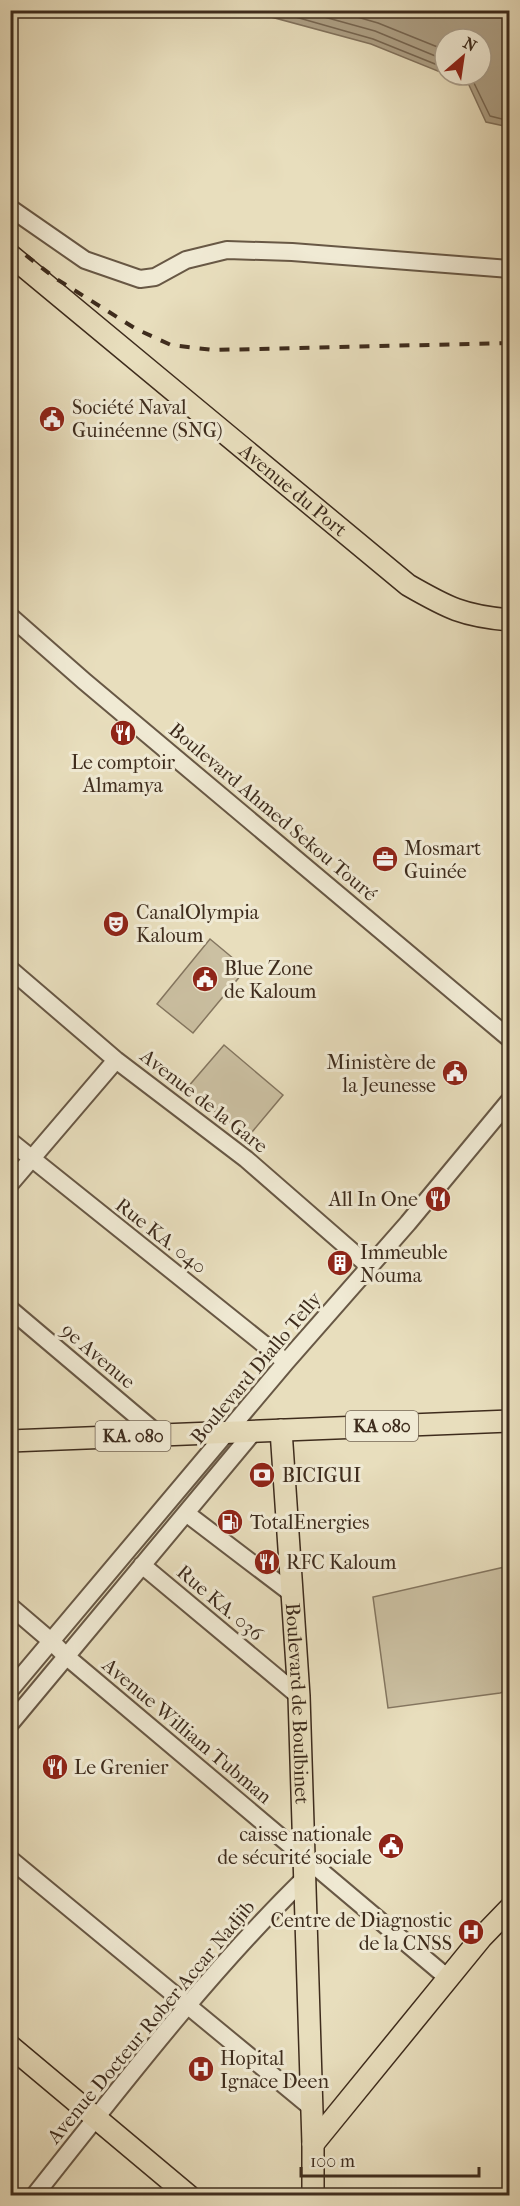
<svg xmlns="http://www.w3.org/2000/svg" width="520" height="2206" font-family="'IM FELL French Canon',serif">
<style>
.green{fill:#cbc0a2;stroke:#847660;stroke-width:1.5}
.water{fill:#aea187;stroke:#81725d;stroke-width:1.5}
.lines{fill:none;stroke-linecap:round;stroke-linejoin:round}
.shore{stroke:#766652;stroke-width:1.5}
.minor-casing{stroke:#685845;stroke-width:20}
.major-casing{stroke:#3e2c1d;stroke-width:24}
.minor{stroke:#f0ead4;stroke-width:16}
.major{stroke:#e8debd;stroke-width:21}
.rail{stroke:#3e2c1d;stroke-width:4;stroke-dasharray:10 10;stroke-linecap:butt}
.labels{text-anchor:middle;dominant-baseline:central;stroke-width:6;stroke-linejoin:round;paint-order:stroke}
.shield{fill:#f0ead4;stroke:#736554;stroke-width:1.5}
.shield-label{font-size:18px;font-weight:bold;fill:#3e2c1d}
.poi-label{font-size:20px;fill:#3e2c1d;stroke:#f0ead4;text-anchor:start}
.street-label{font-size:20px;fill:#3e2c1d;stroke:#f0ead4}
</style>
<rect width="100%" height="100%" fill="#e8debd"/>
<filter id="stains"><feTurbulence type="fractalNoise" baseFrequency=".00333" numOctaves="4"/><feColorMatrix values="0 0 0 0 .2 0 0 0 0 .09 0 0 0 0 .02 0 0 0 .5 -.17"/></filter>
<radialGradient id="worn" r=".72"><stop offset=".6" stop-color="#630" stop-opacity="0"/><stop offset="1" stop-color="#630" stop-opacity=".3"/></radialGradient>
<!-- green -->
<path class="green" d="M210,939L246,969L193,1033L157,1004Z
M224,1045L283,1095L247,1138L187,1088Z
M509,1566V1690L500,1693L388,1708L373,1597Z"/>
<!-- water -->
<path class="water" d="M249,11H509V127L486,122L468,83L447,75H481V39H445V74L371,44Z"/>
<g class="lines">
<!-- shore -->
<path class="shore" d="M271,10L373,39L445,68
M299,10L375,31L445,60
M333,10L378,23L445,50
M463,75L473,81L490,116L510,121"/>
<!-- minor casing -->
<g class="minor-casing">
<path id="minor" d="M10,208L85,260L140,279L155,277L186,260L227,250L292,252L510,269
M10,616L84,681L510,1039
M10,969L116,1060L246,1159L370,1267
M10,1141L286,1362
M10,1184L116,1060
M10,1309L159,1435
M186,1513L291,1593
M142,1565L299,1696
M10,1606L51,1641L67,1657L449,1979
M10,1690L286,1362L408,1223L510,1100
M10,1724L255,1430
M10,1859L312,2108
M34,2196C119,2089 206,1975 304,1879"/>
</g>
<!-- major casing -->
<g class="major-casing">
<g id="major">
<path id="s1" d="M10,255L408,585C448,608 463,616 510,620"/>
<path id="s2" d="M281,1430L299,1696L313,2144V2196"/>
<path d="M10,1441L510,1421"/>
<path d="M10,2046L189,2196"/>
<path d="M313,2144L481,1938L510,1908"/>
</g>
</g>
<!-- minor -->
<use href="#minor" class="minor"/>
<!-- major -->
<use href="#major" class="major"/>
<!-- rail -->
<path class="rail" d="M10,243L55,278L136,329L171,345L213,350L510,343"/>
</g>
<!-- icons -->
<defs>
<g id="civic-disc" transform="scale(1.35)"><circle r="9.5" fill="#8f2418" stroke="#f0ead4"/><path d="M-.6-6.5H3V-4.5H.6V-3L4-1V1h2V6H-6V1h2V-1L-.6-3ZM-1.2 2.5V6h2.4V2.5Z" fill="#fff"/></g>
<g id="restaurant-disc" transform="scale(1.35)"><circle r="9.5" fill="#8f2418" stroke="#f0ead4"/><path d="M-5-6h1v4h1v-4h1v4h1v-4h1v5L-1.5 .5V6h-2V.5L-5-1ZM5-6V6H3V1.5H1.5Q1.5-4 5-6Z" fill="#fff"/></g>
<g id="office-disc" transform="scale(1.35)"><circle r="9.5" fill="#8f2418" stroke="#f0ead4"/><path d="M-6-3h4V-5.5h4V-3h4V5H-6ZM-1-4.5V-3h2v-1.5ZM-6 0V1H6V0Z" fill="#fff"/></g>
<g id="theatre-disc" transform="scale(1.35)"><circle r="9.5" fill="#8f2418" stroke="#f0ead4"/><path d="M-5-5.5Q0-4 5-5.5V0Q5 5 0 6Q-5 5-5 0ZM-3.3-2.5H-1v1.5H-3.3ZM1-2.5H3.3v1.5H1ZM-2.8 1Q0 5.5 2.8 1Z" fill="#fff"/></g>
<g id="building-disc" transform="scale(1.35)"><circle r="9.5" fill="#8f2418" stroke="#f0ead4"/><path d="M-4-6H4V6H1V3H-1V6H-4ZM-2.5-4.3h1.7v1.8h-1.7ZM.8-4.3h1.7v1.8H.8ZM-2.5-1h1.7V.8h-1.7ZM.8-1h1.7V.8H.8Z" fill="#fff"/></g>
<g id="bank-disc" transform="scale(1.35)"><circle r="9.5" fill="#8f2418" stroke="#f0ead4"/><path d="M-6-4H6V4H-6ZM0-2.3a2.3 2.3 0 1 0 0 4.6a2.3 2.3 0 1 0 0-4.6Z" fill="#fff"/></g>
<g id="fuel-disc" transform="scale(1.35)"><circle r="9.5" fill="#8f2418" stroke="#f0ead4"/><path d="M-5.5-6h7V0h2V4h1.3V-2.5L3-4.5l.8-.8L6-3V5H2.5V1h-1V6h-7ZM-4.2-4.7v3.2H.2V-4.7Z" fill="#fff"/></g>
<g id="hospital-disc" transform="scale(1.35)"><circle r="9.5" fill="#8f2418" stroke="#f0ead4"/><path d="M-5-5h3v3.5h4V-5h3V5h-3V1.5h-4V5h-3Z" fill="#fff"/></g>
</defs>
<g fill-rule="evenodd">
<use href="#civic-disc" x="52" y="419"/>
<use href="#restaurant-disc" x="123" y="733"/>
<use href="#office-disc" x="385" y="859"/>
<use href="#theatre-disc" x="116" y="924"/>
<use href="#civic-disc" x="205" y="979"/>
<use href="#civic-disc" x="455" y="1073"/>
<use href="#restaurant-disc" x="438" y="1199"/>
<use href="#building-disc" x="340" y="1263"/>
<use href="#bank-disc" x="262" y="1475"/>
<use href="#fuel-disc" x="230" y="1522"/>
<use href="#restaurant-disc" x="267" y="1562"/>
<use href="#restaurant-disc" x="55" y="1767"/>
<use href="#civic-disc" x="391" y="1846"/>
<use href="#hospital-disc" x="471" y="1932"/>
<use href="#hospital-disc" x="201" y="2069"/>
</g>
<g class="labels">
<!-- shield labels -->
<g class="shield">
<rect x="346" y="1411" width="72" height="30" rx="4.5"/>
<rect x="95.5" y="1421" width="75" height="30" rx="4.5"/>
</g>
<g class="shield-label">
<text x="382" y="1426">KA 080</text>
<text x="133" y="1436">KA. 080</text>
</g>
<!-- poi labels -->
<g class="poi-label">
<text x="72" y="407">Société Naval<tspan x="72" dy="23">Guinéenne (SNG)</tspan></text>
<text x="123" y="762" text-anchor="middle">Le comptoir<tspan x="123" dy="23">Almamya</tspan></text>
<text x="404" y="848">Mosmart<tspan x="404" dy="23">Guinée</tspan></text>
<text x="136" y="912">CanalOlympia<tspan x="136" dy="23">Kaloum</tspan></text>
<text x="224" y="968">Blue Zone<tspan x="224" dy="23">de Kaloum</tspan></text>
<text x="436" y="1062" text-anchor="end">Ministère de<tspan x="436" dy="23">la Jeunesse</tspan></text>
<text x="418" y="1199" text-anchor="end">All In One</text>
<text x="360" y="1252">Immeuble<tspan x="360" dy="23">Nouma</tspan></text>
<text x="282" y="1475">BICIGUI</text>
<text x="250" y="1522">TotalEnergies</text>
<text x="286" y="1562">RFC Kaloum</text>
<text x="74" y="1767">Le Grenier</text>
<text x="372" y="1834" text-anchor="end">caisse nationale<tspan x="372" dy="23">de sécurité sociale</tspan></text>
<text x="452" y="1920" text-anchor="end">Centre de Diagnostic<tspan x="452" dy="23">de la CNSS</tspan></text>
<text x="220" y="2058">Hopital<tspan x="220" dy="23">Ignace Deen</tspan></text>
</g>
<!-- street labels -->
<g class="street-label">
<text stroke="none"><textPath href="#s1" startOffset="368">Avenue du Port</textPath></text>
<text transform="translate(273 812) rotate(40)">Boulevard Ahmed Sekou Touré</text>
<text transform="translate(204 1101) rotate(38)">Avenue de la Gare</text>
<text transform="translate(161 1236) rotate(38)">Rue KA. 040</text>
<text transform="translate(98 1356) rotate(40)">9e Avenue</text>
<text transform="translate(256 1368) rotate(-50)">Boulevard Diallo Telly</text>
<text transform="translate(220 1603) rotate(40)">Rue KA. 036</text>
<text stroke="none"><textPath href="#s2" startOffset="274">Boulevard de Boulbinet</textPath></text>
<text transform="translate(187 1731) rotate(40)">Avenue William Tubman</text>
<text transform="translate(151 2022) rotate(-50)">Avenue Docteur Rober Accar Nadjib</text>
</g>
</g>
<!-- margin -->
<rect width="520" height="2206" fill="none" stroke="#e8debd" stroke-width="36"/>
<rect x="12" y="12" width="496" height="2182" fill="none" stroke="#3e2c1d" stroke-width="3"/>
<rect x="18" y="18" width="484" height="2170" fill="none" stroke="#3e2c1d" stroke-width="1.5"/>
<!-- north arrow -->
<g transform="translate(463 57) rotate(29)"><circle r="28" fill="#f0ead4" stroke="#a99e8b" stroke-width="1.5"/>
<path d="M0-4.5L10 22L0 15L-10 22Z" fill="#8f2418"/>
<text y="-9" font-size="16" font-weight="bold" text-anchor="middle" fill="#3e2c1d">N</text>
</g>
<!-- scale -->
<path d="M301 2167v9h178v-9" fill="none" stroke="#3e2c1d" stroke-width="3"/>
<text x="310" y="2167" font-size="18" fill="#3e2c1d" stroke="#f0ead4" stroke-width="4.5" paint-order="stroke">100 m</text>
<rect width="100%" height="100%" filter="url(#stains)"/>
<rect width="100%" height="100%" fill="url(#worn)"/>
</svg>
